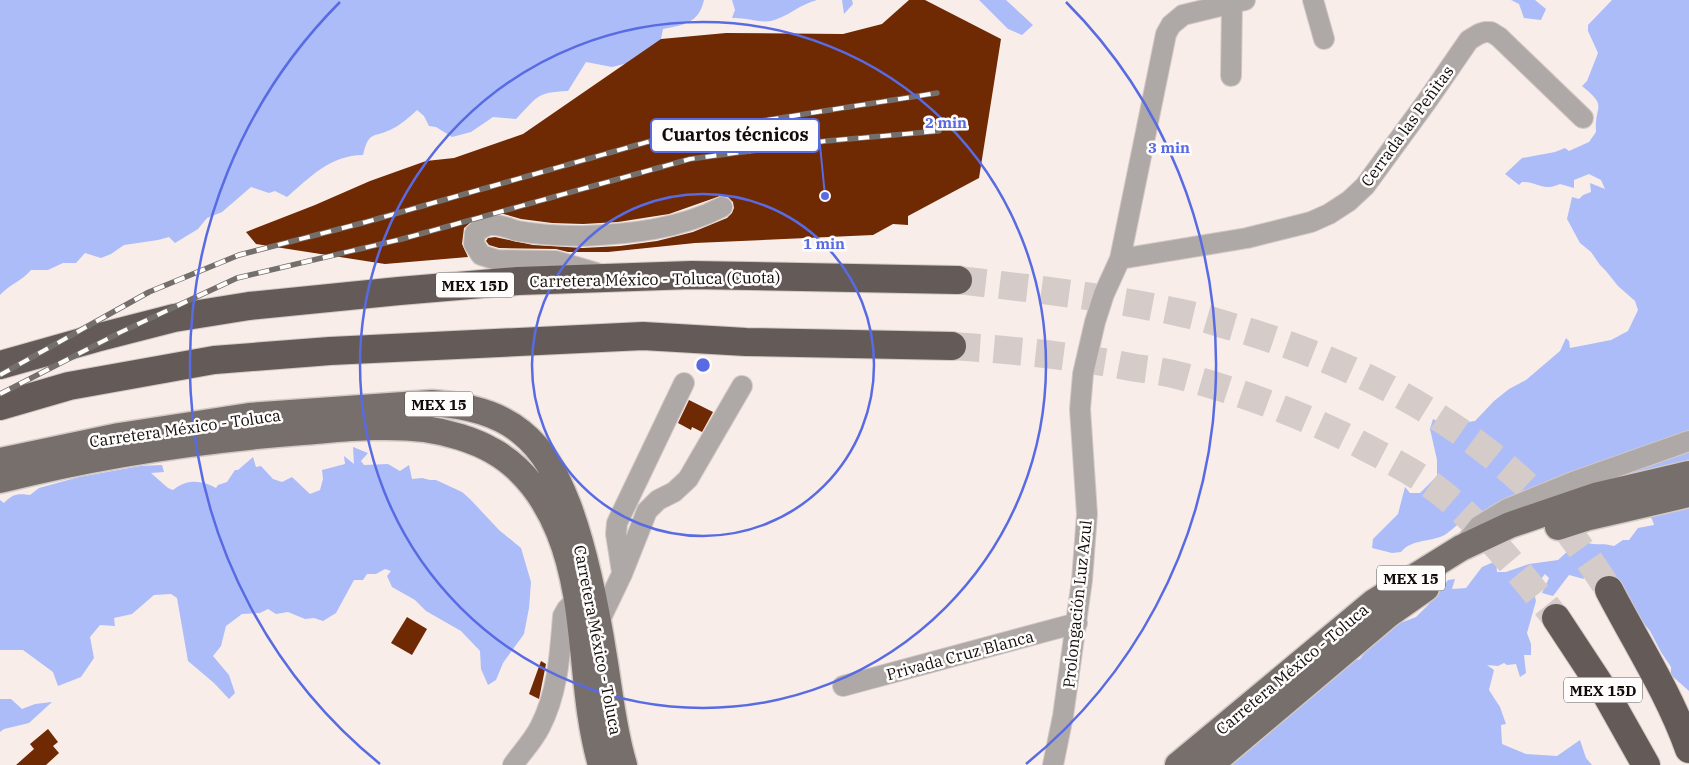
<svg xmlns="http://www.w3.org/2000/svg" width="1689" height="765" font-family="'IBM Plex Serif',serif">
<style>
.forest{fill:#acbcf9}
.building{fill:#6f2903}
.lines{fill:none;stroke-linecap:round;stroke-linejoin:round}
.highway-tunnel{stroke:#d5cbc8;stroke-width:28;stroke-dasharray:28 14;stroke-linecap:butt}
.minor-casing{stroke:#d3c9c5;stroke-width:22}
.major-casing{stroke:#d3c9c5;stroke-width:29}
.highway-casing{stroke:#d3c9c5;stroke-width:30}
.minor{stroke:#aea9a7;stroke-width:20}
.major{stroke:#776f6c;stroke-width:26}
.highway{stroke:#645a57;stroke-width:28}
.rail-casing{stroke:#756f6c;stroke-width:5.5}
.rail{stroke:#fffcfc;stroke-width:4;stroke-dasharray:11;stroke-linecap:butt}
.ring{fill:none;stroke:#596be2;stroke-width:2.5}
.labels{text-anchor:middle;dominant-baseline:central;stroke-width:5;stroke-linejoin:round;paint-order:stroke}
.shield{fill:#fffcfc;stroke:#575453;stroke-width:1}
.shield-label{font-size:15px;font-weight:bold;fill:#0f0c0a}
.street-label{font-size:16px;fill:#0f0c0a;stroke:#fffcfc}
.centre{fill:#596be2;stroke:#fffcfc;stroke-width:2.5}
.ring-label{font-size:15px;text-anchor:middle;font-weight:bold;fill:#596be2;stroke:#fffcfc;stroke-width:5;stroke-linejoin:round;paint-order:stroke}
.leader{fill:none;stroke:#596be2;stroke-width:2}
.callout-dot{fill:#596be2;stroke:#fffcfc;stroke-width:2}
.callout{fill:#fffcfc;stroke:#596be2;stroke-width:2}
.callout-label{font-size:18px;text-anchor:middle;font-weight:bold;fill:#0f0c0a}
</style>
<rect width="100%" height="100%" fill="#f8ede9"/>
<!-- forest -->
<path class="forest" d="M0,0H704C699,23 684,25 663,29L659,48L649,58L612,67L586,62L568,91C535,92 537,98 516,119L493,117L471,132L452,137L436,127L429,126L424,116L417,110C410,117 399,126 390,130C372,138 369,131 363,155C331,155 310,177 287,197L275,191L269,193L251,187L222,212L207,218L198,229L175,243L169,237L158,240L124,245L111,254L101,258L85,253L76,263H63L48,270H31C23,280 9,285 0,295Z
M732,0H817C800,4 788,17 771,21C760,23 745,17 732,18L735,10Z
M842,0H852L853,4L844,14Z
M979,0H1006L1033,25L1022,35L1008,29Z
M1511,0H1535L1546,9L1541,20L1524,18L1519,4Z
M1612,0H1689V463L1636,479L1619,471L1478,519C1474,519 1469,519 1466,520C1456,523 1450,534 1440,537C1426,542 1411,540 1401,552L1392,553L1372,548L1373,539L1398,514L1405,487L1410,493H1420L1437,476V460L1430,429L1433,419L1446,425L1475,421L1494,401L1509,389L1526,380L1560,351L1566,338L1569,341L1570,348L1611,340L1628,331L1638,310L1635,301L1618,286L1606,271L1600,265L1591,252L1580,243L1567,219L1572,197L1579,199L1583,195L1591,192L1590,183L1605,189L1601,180L1589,174L1574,180V188L1560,184C1541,192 1540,182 1522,182L1519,185L1505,174L1522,158L1555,152L1565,148L1569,151L1589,142L1596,132C1594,104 1609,108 1582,86L1587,81L1598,53L1588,31V25Z
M353,447L368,453L361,461L364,465L388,464L400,471L409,465L412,479L422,478L430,480H436L462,492L470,499L499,530L521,548L531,582L529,608L524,634L503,663L496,680L488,685L481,669L480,651L461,631L426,611L415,600L392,587L387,576L391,571L385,569L376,574H367L363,580H354L336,613L323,621L314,618L305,619L288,612L276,614L268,609L260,613L242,614L226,626L221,646L213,656L229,675L235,693L229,699L214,683L188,661L177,598L171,594L154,595L132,614L114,618L115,626L100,625L90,637L94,658L81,677L58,686L53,672L23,650H0V500L4,503C12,494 18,493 30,495L39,488L79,477L140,466L162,465L164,472L151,473L168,488L173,490C187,479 201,480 216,488L218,485L227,482L235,470H238L253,457L256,467L261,466L273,479L282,482L292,477L310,494L320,490L323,479L322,470L345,464L344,456L354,464Z
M1689,501V691L1671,675V667L1661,652L1650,631L1607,578L1604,571L1599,567L1583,569L1584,579L1569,575L1553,596L1542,593L1549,578L1545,574L1541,579H1536L1534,592L1536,601L1527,633L1531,644V655H1524L1526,673L1520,677L1516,664L1507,665L1504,663L1498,666L1487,665L1494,670L1489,690L1500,707L1506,724L1501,725L1502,744L1526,754L1557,756L1580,740L1586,758L1592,765H1178L1350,662L1360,659L1382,630L1416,617L1429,604L1448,580L1455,579L1452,589L1466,588L1482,567L1496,561L1497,572H1506L1529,564L1558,560L1580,540C1593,547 1601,542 1614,546L1623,540H1629L1638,528L1654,525L1652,519L1644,513Z
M0,699H11L22,709L35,704L52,702L29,723L4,729L0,732Z"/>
<!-- building -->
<path class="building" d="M909,0H925L1001,39L979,178L908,216V225L893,224L873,235L695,243L608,252H568L556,249L499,248L489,245L486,241L488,238L495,237L533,245L583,248L620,246L657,241L693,232L727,218L732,213L734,208L733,202L728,197L723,195L669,214L618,222L583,224L552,223L521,219L500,213L487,214L475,219L464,228L462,244L468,257L385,264L256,244L246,232L315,205L370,181L426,161L454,158L523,134L661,39L726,33L843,34L882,24Z
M689,400L713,412L702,432L692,427L691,430L678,423Z
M407,617L427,629L412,655L391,643Z
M541,661L546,664L539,699L529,694Z
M48,729L58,742L53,746L59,753L46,765H16L34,749L30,744Z"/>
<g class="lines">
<!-- highway-tunnel -->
<path class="highway-tunnel" d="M958,280C1034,289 1111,297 1186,314C1202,317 1218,323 1233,327C1340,358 1442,407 1524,483C1558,514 1584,552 1609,590
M952,346C1014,350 1075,356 1136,368C1151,370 1166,372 1181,376C1245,393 1309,417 1367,448C1394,462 1421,476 1444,495C1487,530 1522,576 1556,618"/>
<!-- minor casing -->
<g class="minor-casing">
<path id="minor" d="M1313,0L1324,39
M1231,76L1232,3
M1120,259L1247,238L1311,222L1329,214L1349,201L1365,186L1427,101L1469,40L1479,34L1485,32H1491L1499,37L1583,118
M597,273L556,261L497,260L481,255L474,244L475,233C480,229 485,225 492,225C500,224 510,229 518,231C540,235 562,236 583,236C630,234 680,229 722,207
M1466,542L1479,526L1507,509L1573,482L1689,441
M622,572L616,534L617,523L684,383
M598,624L622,574L647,511L658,500L674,492L688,479L742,386
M843,686L1077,623
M513,765C522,752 533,741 540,727C558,692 560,654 563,616L567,609L577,599
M1053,765L1063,716L1082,580L1087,514L1080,409L1083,374L1095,322L1104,294L1120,259L1166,34L1171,25L1183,15L1245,0"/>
</g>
<!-- major casing -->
<g class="major-casing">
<path id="major" d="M0,461L119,436L249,416L432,403C462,405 497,412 521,432C545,451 557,477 568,505C586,553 596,606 604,657C610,693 613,729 624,765
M0,480C99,455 200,440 302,432C342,429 384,424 425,429C447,432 474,440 493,451C524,468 546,500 559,532C589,606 579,689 601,765
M1558,527L1589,517L1689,494
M1178,765L1374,602L1461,548L1510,525L1595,496L1689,474
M1210,765L1389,614L1426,588"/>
</g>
<!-- highway casing -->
<g class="highway-casing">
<path id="highway" d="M0,365L96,338L174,318L249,306L399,291L518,281L692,275L958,280
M0,406L69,386L214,360L330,351L643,336L746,342L952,346
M1609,590C1636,642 1669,693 1689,749
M1556,618L1606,694L1646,765"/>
</g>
<!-- minor -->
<use href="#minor" class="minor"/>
<!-- major -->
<use href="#major" class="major"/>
<!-- highway -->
<use href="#highway" class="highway"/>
<!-- rail casing -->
<g class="rail-casing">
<path id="rail" d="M0,375L149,292L239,255L366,222L672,135L937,93
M0,394L121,332L237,278L402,239L690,159L826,141L939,131"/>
</g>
<!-- rail -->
<use href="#rail" class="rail"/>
</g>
<!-- distance rings -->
<g class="ring">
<circle cx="703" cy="365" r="171"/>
<circle cx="703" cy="365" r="343"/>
<path d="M380 764A514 514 0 0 1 340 2M1066 2A514 514 0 0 1 1026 764"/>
</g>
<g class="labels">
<!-- shield labels -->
<g class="shield">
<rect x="436" y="272.5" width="78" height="25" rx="4"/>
<rect x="405" y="391.5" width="68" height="25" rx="4"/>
<rect x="1377" y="565.5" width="68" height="25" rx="4"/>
<rect x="1564" y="677.5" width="78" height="25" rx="4"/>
</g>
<g class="shield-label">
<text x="475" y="285">MEX 15D</text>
<text x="439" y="404">MEX 15</text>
<text x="1411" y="578">MEX 15</text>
<text x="1603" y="690">MEX 15D</text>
</g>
<!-- street labels -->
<g class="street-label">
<text transform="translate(1407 126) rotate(-54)">Cerrada las Peñitas</text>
<text transform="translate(655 279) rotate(-1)">Carretera México - Toluca (Cuota)</text>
<text transform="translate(185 428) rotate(-8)">Carretera México - Toluca</text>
<text transform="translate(1077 604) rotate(-84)">Prolongación Luz Azul</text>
<text transform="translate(598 640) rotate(79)">Carretera México - Toluca</text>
<text transform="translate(960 655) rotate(-15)">Privada Cruz Blanca</text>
<text transform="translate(1292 669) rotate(-40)">Carretera México - Toluca</text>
</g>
</g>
<circle cx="703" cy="365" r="8" class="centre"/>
<g class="ring-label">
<text x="946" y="128">2 min</text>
<text x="1169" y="153">3 min</text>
<text x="824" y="249">1 min</text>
</g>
<!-- callouts -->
<path class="leader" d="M825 196L819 135"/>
<circle class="callout-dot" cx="825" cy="196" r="5"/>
<rect class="callout" x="651" y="119" width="168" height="33" rx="5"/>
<g class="callout-label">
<text x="735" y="141">Cuartos técnicos</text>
</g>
</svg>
